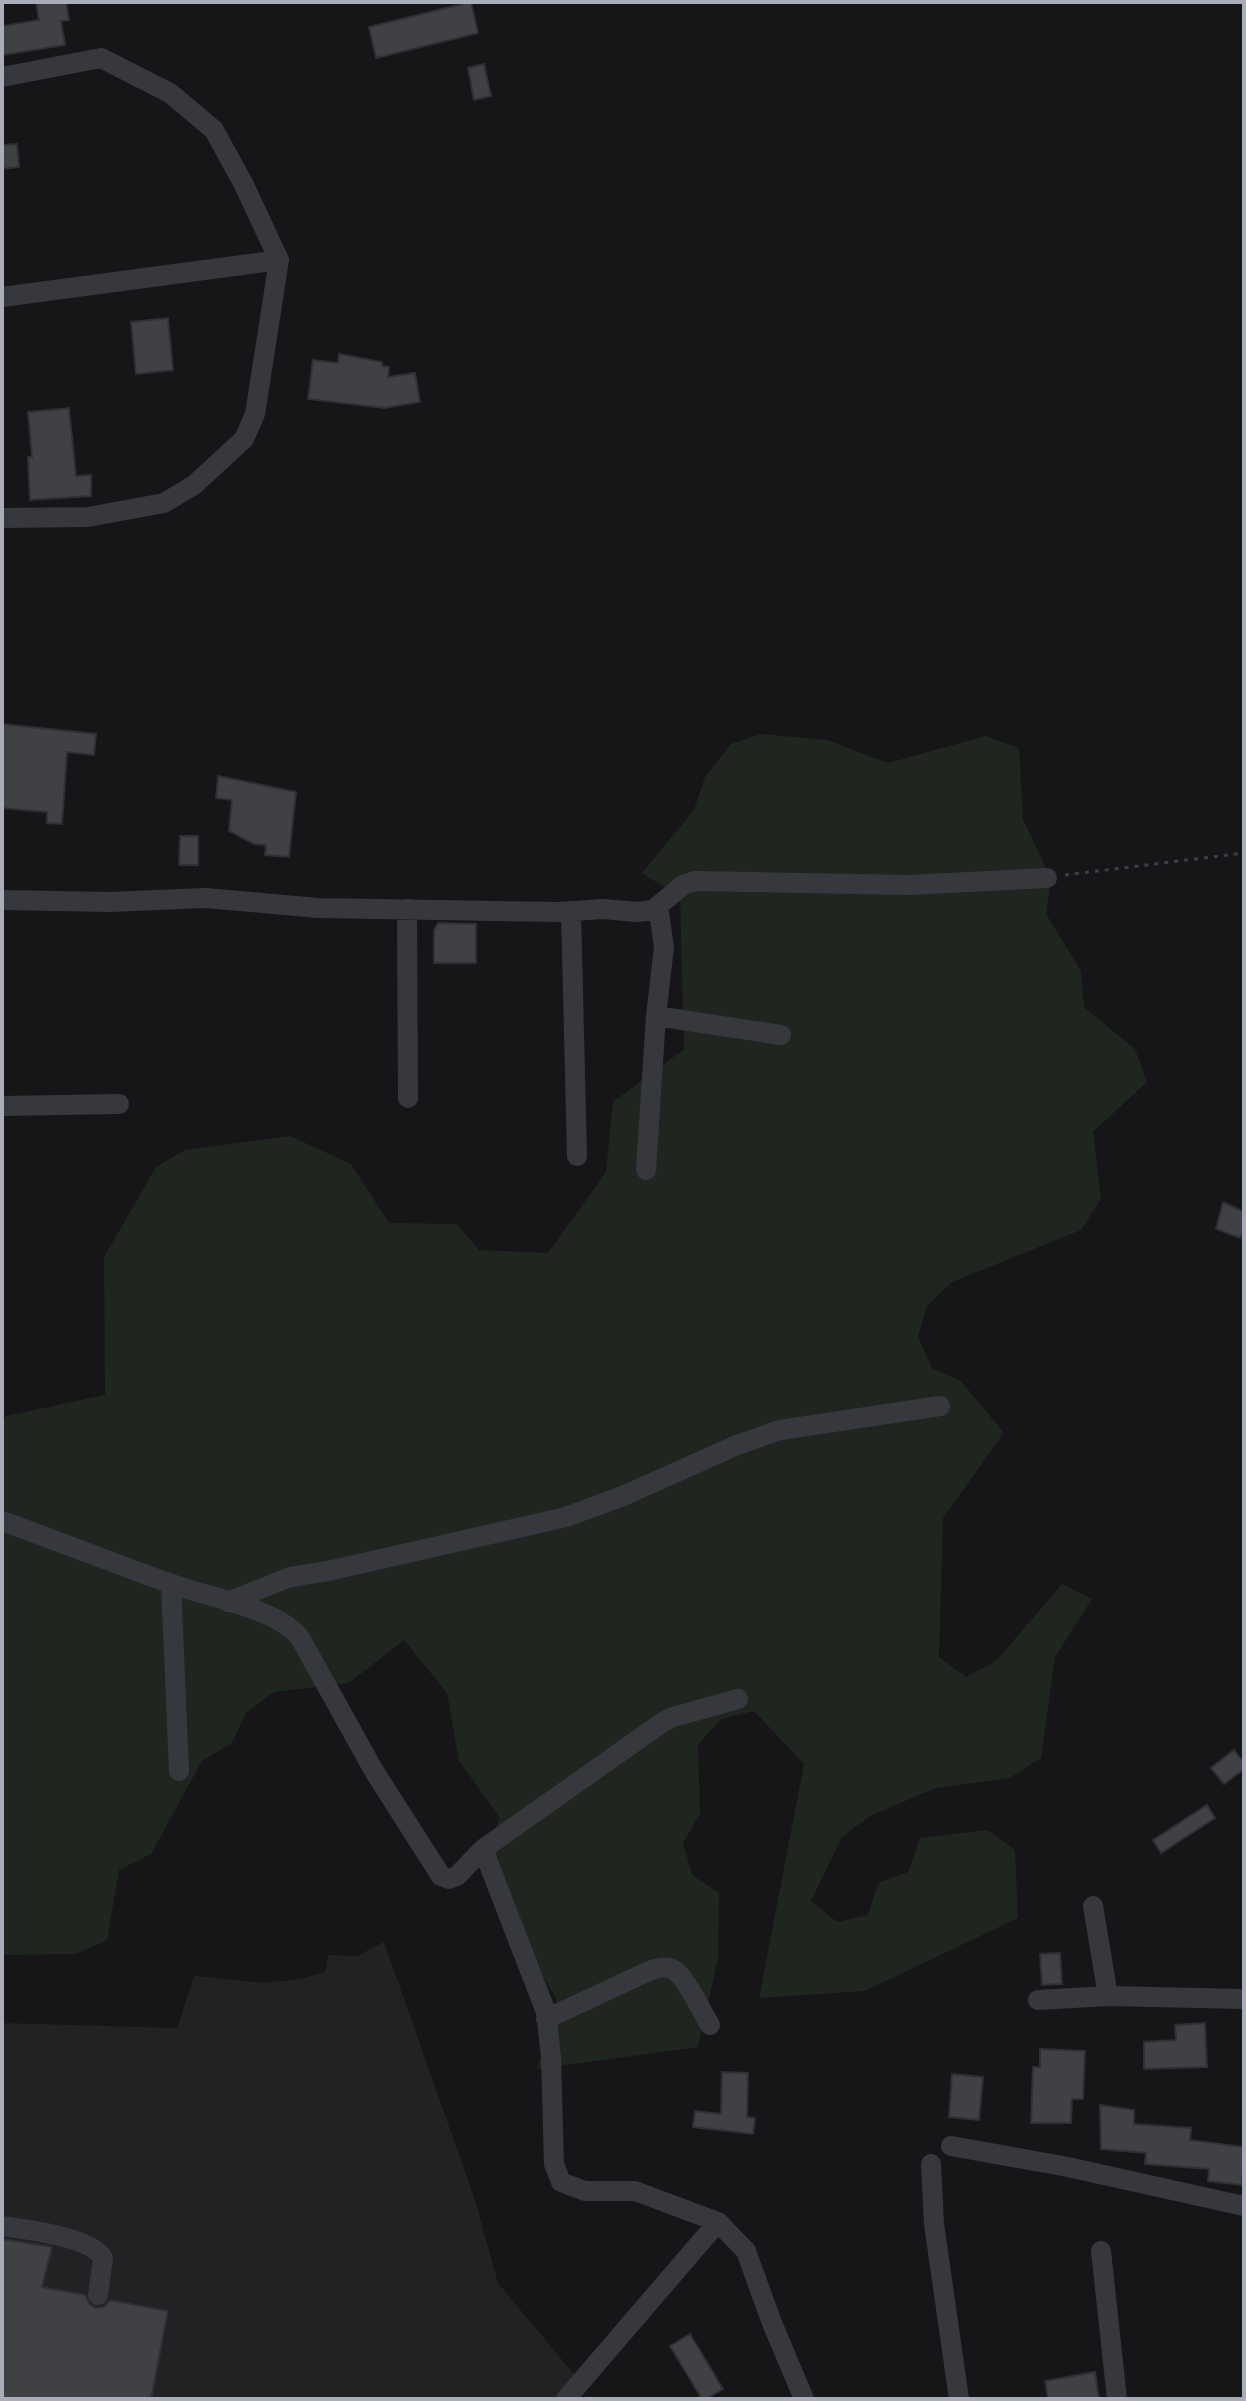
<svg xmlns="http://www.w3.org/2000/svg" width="1246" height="2401" font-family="'Sofia Sans Condensed',sans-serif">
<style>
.built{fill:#222225}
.green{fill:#1e261f}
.building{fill:#404145;stroke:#303034;stroke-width:2}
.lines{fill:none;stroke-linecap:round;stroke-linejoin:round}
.path{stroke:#3d3f44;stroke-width:3;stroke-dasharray:4 6;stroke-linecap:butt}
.minor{stroke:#37383d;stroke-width:20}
</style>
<rect width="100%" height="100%" fill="#161618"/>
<!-- built -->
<path class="built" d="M384,1942L475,2200L498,2283L578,2379L554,2399H2V2023L177,2028L194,1976L264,1983L300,1979L325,1972L328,1955L357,1956Z"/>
<!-- green -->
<path class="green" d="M761,734L827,740L888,763L986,736L1019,748L1023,819L1051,879L1046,914L1081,971L1084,1007L1135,1049L1147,1082L1093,1132L1101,1199L1081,1230L952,1282L927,1306L918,1337L932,1368L961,1381L1004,1433L943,1518L939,1657L966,1677L996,1661L1062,1584L1092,1599L1055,1657L1041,1758L1010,1778L936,1788L870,1816L842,1837L811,1901L837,1922L868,1915L878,1883L908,1872L920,1838L987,1830L1015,1850L1018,1918L865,1991L759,1998L804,1764L754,1711L721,1719L698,1745L700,1814L683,1843L692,1875L719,1893L718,1959L698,2047L537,2069L557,2000L488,1885L499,1816L459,1761L447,1693L404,1640L349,1683L274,1692L246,1713L232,1743L202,1761L151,1854L119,1870L107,1940L76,1954L2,1955V1422L6,1416L105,1395L104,1257L156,1167L185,1150L290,1136L351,1164L389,1223L457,1224L479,1250L548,1253L606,1172L613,1102L684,1049L680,897L642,873L694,810L705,777L731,744Z"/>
<!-- building -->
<path class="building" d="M36,2H66L69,20L61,21L65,45L2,55V26L39,20Z
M471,2L478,33L376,58L369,27Z
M484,64L491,96L474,100L468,68Z
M17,144L19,167L2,169V145Z
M168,318L173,370L136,374L131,322Z
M339,354L382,362V366L389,367L388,377L415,373L420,402L384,408L308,399L313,360L338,363Z
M69,408L76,476L91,475V496L30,500L28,457H32L28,412Z
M2,724L96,734L94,755L67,752L62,824L47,823V812L2,808Z
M218,776L296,792L289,857L265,855L266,845L254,844L229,831L232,800L216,798Z
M180,836H198V865H179Z
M438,923L476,924V963H434V930Z
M1223,1202L1244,1212V1230L1240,1238L1216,1229Z
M1234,1750L1244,1763V1769L1224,1784L1211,1768Z
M1207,1805L1215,1818L1161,1853L1153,1840Z
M1060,1953L1062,1984L1042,1985L1040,1954Z
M1205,2023L1207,2067L1144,2069V2042L1176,2040L1175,2025Z
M1040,2049L1085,2051L1083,2099H1072L1071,2123H1031L1033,2067H1040Z
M722,2072L748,2073L747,2117L755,2118L753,2134L693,2127L695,2111L721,2114Z
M952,2074L983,2077L979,2120L949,2117Z
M1100,2105L1134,2110V2124L1191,2128L1190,2140L1244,2147L1242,2185L1208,2181L1209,2169L1145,2164L1146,2153L1101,2149Z
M2,2239L52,2247L42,2287L85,2295L90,2305L96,2308L104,2307L110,2300L168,2311L151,2399H2Z
M690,2334L723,2389L706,2399H702L670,2346Z
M1095,2372L1099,2399H1048L1045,2381Z"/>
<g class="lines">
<!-- path -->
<path class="path" d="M1065,875L1244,853"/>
<!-- minor -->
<path class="minor" d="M2,77L101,58L170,93L214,130L244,185L279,260L255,414L244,439L194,485L164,503L88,517L2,518
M2,297L279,260
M2,900L110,902L206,898L318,908L560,912L603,909L637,912L653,910L683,885L695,881L909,885L1047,878
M658,906L664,947L656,1016L781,1035
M407,909L408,1098
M571,911L577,1156
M2,1106L119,1104
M646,1170L656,1016
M2,1521C58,1541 113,1563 169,1583C207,1597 272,1607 299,1636L374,1771L441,1876L449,1879L457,1876L483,1849L546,2012L551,2057L554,2164L561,2182L585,2191H635L718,2222L746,2251L772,2323L804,2399
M171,1584L179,1771
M228,1602L290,1577L328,1571L566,1517L623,1496L737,1445L780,1430L940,1406
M483,1849L663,1722L673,1717L738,1699
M1093,1906L1108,1996
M1038,2000L1108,1996L1244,1999
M546,2019L649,1971C657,1968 667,1965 674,1970C686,1977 702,2012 710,2025
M951,2146L1068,2167L1244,2206
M931,2164L934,2224L959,2399
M2,2226C26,2229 91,2237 103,2258L98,2295
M1101,2251L1117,2399
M566,2399L718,2222"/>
</g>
<!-- border -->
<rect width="1246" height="2401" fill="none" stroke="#a8adb8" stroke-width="8"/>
</svg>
